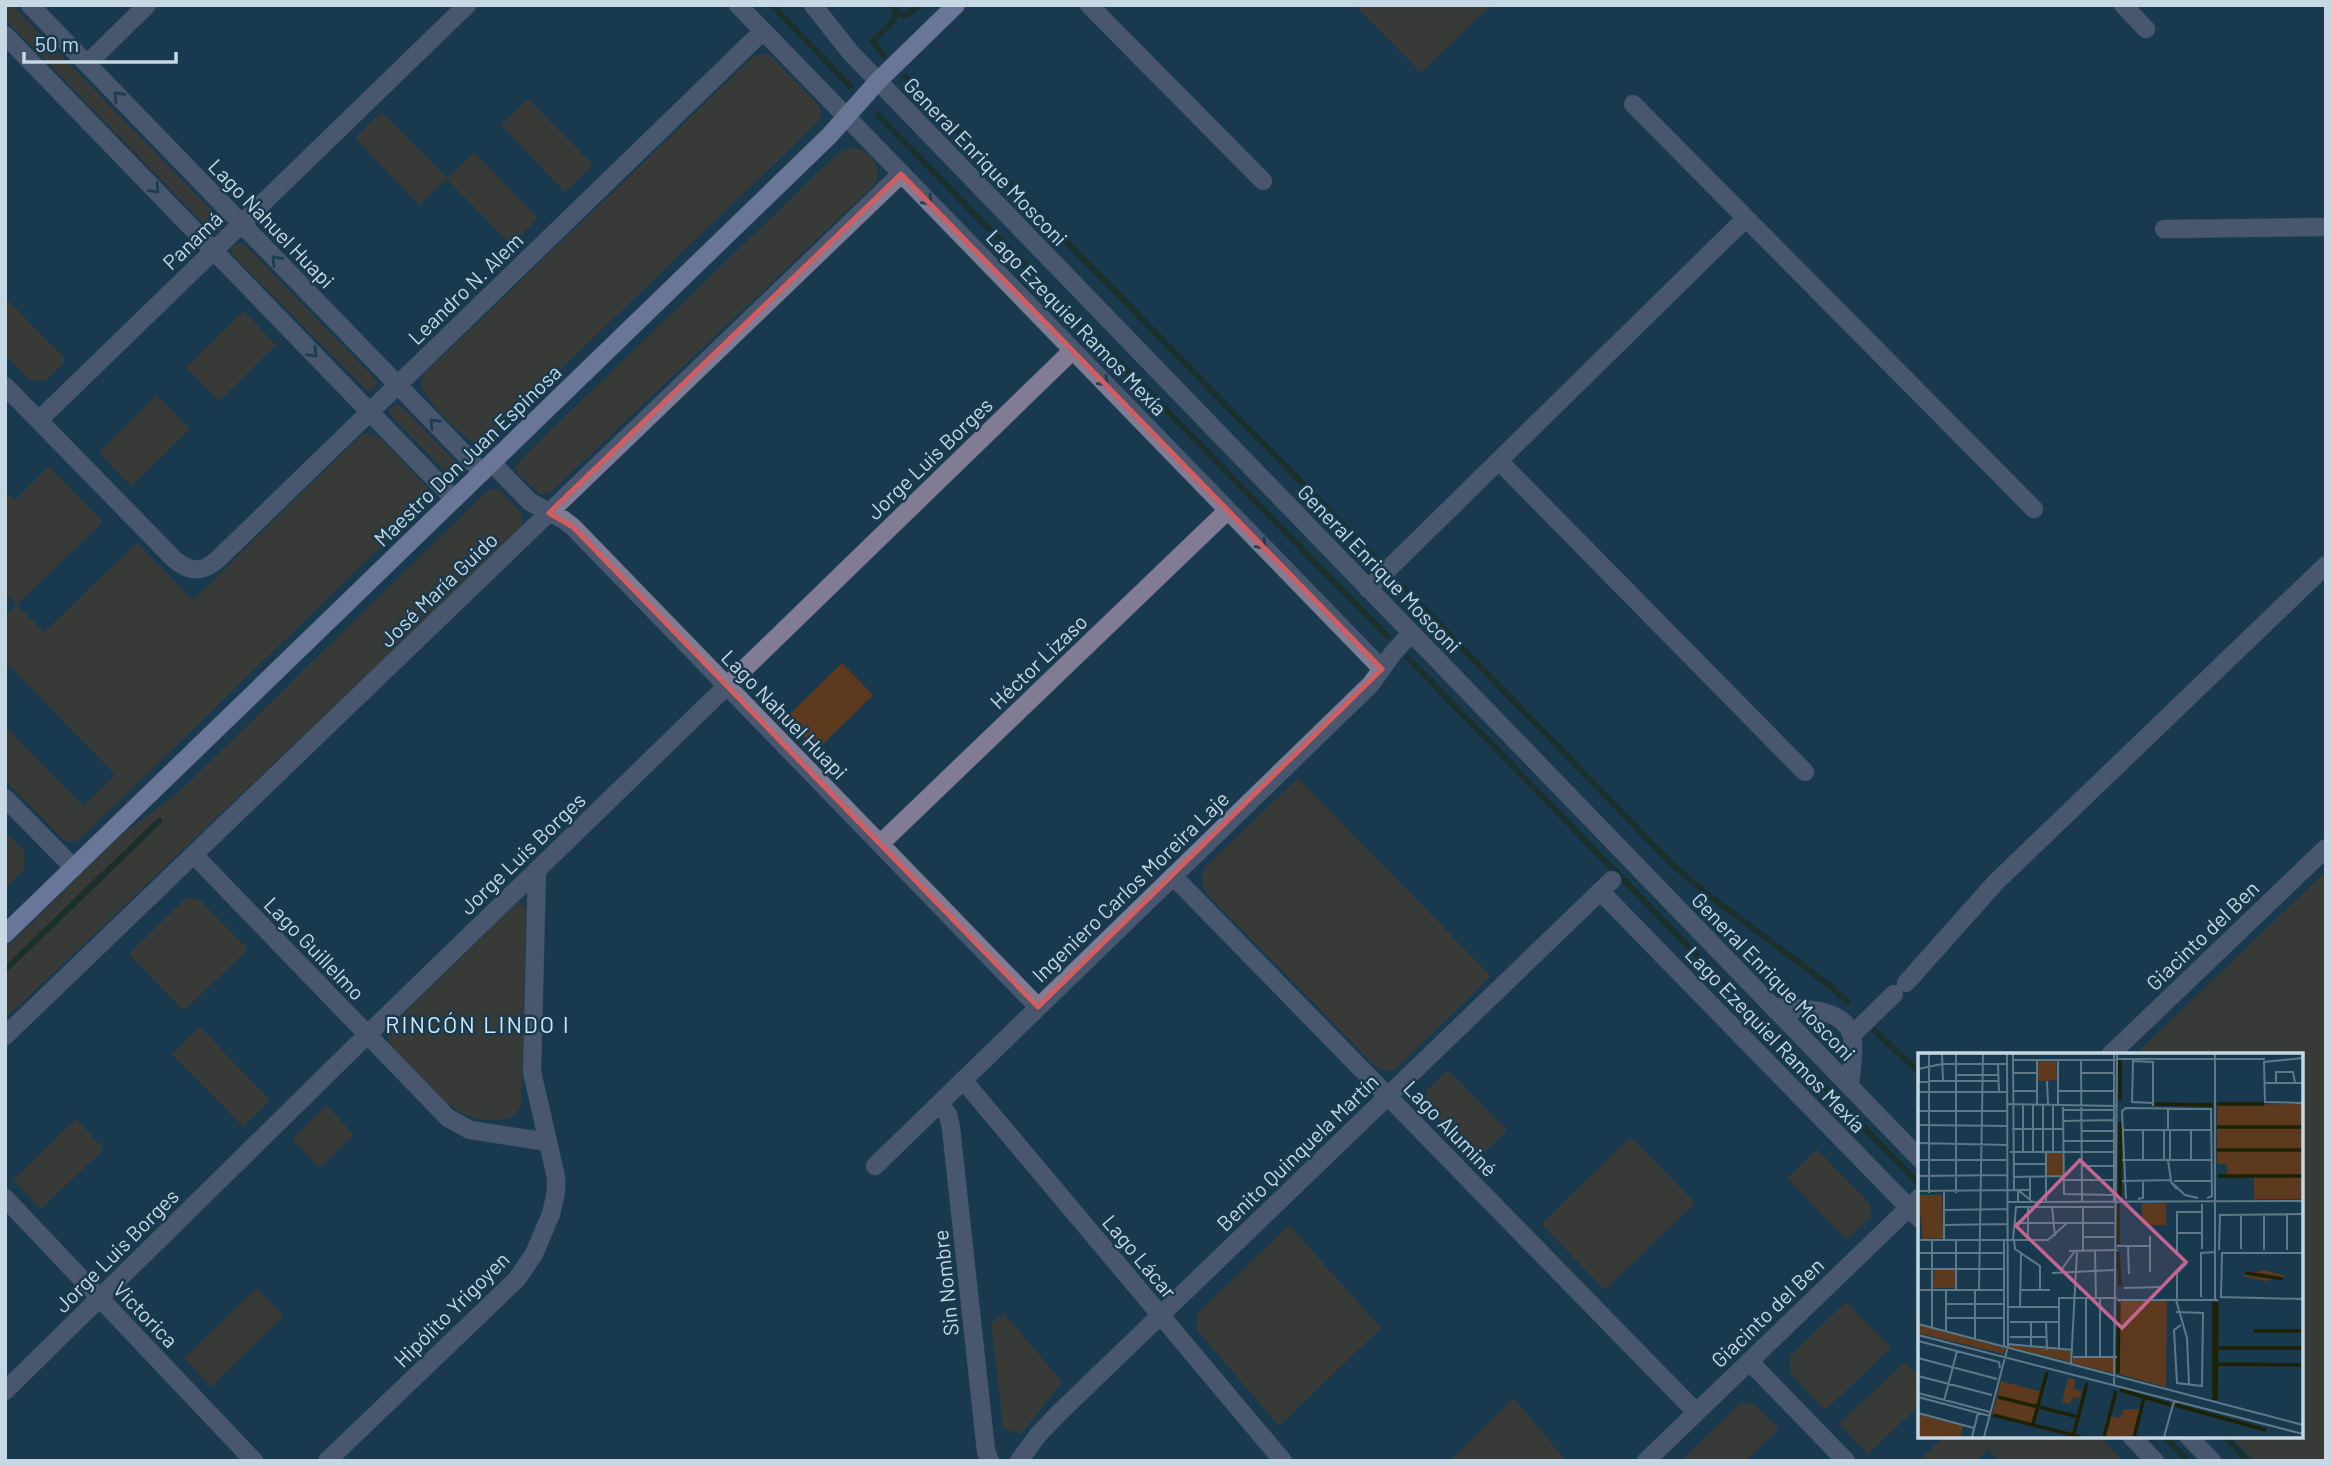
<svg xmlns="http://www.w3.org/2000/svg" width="2331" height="1466" font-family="Barlow,sans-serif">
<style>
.green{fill:#5d3a1e}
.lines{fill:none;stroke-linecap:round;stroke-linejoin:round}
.stream{stroke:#1d2204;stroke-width:6}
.minor-casing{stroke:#385669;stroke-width:19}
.major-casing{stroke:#385669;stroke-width:19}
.minor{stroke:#817b93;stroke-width:18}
.major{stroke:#ccbeef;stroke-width:18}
.oneway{stroke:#234055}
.marked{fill:none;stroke:#d15d60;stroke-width:5;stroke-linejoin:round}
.labels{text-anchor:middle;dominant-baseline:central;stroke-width:5;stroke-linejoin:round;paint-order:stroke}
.street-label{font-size:21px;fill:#c6d8e4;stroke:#193a4e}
.neighbourhood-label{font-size:23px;letter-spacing:2px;fill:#cce9fd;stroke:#193a4e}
.inset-river{fill:none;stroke:#1d2204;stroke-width:3.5}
.inset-road{fill:none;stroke:#5e798a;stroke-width:2}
.view{fill:#c46592;fill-opacity:0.15;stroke:#c46592;stroke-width:3.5}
.inset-edge{fill:none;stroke:#c6d8e4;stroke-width:3.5}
</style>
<rect width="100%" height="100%" fill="#193a4e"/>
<!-- green -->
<path class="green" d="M5,5H12L221,220L223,226L220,231L210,230L5,19Z
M1355,5H1491L1421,73Z
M766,53L773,58L817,103L821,111L820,120L487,440L480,444C465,442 421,396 420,381L424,374L753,57Z
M528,99L593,165L565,192L501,125Z
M382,112L447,178L474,152L538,218L511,245L447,179L419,205L355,138Z
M853,147C871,151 886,169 873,186L553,490L542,495L518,474L516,467L520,460L838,153Z
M238,243L245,245L375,379L377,383L374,389L370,391L365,389L232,254L233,246Z
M5,297L66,360L45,381L29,380L5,355Z
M244,311L276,345L219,401L186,367Z
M157,395L190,429L131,486L99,452Z
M396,404L402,407L455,461L457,466L454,472L449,474L445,471L392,417L389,410Z
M366,433L379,437L427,487L428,496L425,504L82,837L75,842L63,840L5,780V726L83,806L115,775L10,666L5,670V616L17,605L5,593V491L15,500L49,466L103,522L17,605L44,632L137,543L193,600L359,437Z
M496,489L503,493L522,514V524L517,532L5,1019V949L120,836L179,792L487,491Z
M842,663L873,695L817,750L786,718Z
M1298,778L1491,976L1397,1068L1390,1071L1376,1067L1208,895C1200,885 1200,876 1206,866Z
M5,831L24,851L25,869L5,888Z
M2326,871V1461H2255L2231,1436H2301V1055H2135Z
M186,898L200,900L248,949L184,1011L129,954Z
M518,902L523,903L526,910L521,1104C514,1130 470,1120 454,1108C442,1100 397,1057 391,1046C388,1041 388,1041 388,1035L392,1025Z
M200,1027L270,1100L243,1127L172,1054Z
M1448,1070L1507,1130L1478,1159L1426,1106V1091Z
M326,1105L354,1135L320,1168L292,1139Z
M76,1119L104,1149L41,1209L13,1180Z
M1631,1137L1695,1203L1605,1290L1541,1224Z
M1817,1149L1870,1204L1871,1217L1847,1240L1787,1178Z
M1289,1225L1381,1328L1279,1426L1197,1330V1314Z
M257,1288L284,1316L211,1387L184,1358Z
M1846,1302L1891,1348L1825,1410L1790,1373V1356Z
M1004,1313L1062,1382L1021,1434L1003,1428L991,1323Z
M1905,1362L1920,1378V1405L1868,1454L1839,1424Z
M1514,1398L1566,1461H1450Z
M1740,1403L1755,1404L1779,1429L1746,1461H1681Z
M1944,1436H2100L2123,1461H1999L1988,1449L1976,1461H1919Z"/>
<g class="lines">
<!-- stream -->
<path class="stream" d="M772,5L850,86
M897,14L907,15L919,5
M884,56L873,41L894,20L896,11L892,5
M906,77L1375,558
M878,115L1388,637
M1403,587L1673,865L1711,897L1830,986L1848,1002
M1408,658L1916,1181
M5,970L159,821
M1874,1030L1920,1073
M2164,1436L2188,1461
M2224,1436L2248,1461"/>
<!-- minor casing -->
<g class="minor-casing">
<path id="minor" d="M30,5L482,472
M738,5L1382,669
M813,5L850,52L1920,1159
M1089,5L1263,181
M2123,5L2146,29
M5,35L454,499
M87,64L147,5
M1633,104L2034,509
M2164,229L2326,227
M5,386L174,559C190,573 203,573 218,559L763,31
M39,420L467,5
M1499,461L1805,772
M492,463L530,502L564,520L573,527L1038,1007
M1368,589L1746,218
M5,798L74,868
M880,844L1228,510
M194,855L448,1118L470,1130L548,1142
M1173,876L1696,1412
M1600,891L1920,1219
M1906,983L1996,882L2326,565
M1774,1007C1800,1010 1849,1005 1853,1042C1854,1056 1851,1072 1850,1087
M1852,1035L1894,994
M5,1036L901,174
M2110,1055L2326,848
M963,1080L1283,1461
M940,1103L948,1115L951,1128L986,1451L990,1461
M875,1166L1371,684L1393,653L1411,633
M5,1198L254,1461
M1749,1361L1846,1461
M5,1391L367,1035L1073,350
M2131,1436L2155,1461
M2188,1436L2212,1461
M327,1461L517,1279L534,1254L551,1214L556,1192V1177L532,1072L537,870
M1019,1461L1038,1435L1059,1413L1612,880
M1646,1461L1920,1197"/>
</g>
<!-- major casing -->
<g class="major-casing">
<path id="major" d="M5,934L829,136L878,81L956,5"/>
</g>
<!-- minor -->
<use href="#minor" class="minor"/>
<!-- major -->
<use href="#major" class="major"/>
</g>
<!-- one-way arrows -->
<defs><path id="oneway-chevron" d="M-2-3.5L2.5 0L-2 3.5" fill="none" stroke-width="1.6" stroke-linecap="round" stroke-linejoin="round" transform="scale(1.75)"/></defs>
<g class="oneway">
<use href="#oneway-chevron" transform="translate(118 96) rotate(-134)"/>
<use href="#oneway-chevron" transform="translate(155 189) rotate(46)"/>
<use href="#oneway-chevron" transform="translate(928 201) rotate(46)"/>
<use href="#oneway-chevron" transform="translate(276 260) rotate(-134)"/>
<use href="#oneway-chevron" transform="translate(313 353) rotate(46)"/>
<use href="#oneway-chevron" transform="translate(1104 382) rotate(46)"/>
<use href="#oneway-chevron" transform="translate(434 423) rotate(-134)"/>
<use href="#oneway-chevron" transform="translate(1262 545) rotate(46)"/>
</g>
<!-- marked area -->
<path d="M0 0H2331V1466H0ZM901,174L1382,669L1038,1007L573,527L549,513Z" fill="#193a4e" fill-opacity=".55" fill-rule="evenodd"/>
<path class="marked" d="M901,174L1382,669L1038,1007L573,527L549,513Z"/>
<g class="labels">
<!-- street labels -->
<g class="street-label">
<text transform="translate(986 161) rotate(46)">General Enrique Mosconi</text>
<text transform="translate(272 223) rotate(46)">Lago Nahuel Huapi</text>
<text transform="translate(192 240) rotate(-44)">Panamá</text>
<text transform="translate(465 288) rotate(-44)">Leandro N. Alem</text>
<text transform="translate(1077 322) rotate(46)">Lago Ezequiel Ramos Mexía</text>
<text transform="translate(467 455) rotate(-44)">Maestro Don Juan Espinosa</text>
<text transform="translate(929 458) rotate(-44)">Jorge Luis Borges</text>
<text transform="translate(1380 568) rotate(46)">General Enrique Mosconi</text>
<text transform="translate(438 589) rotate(-44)">José María Guido</text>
<text transform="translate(1038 661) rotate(-44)">Héctor Lizaso</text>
<text transform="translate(785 714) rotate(46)">Lago Nahuel Huapi</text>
<text transform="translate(522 853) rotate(-44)">Jorge Luis Borges</text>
<text transform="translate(1130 886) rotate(-44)">Ingeniero Carlos Moreira Laje</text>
<text transform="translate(2202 935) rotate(-44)">Giacinto del Ben</text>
<text transform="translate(315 948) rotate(46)">Lago Guillelmo</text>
<text transform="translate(1774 976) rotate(46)">General Enrique Mosconi</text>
<text transform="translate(1776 1039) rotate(46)">Lago Ezequiel Ramos Mexía</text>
<text transform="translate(1451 1128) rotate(46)">Lago Aluminé</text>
<text transform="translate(1297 1152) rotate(-44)">Benito Quinquela Martín</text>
<text transform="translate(116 1250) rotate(-45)">Jorge Luis Borges</text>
<text transform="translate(1140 1256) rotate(50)">Lago Lácar</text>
<text transform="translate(945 1283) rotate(-96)">Sin Nombre</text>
<text transform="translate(451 1309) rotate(-45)">Hipólito Yrigoyen</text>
<text transform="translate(1767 1312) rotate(-44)">Giacinto del Ben</text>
<text transform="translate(146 1314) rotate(46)">Victorica</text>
</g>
<!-- neighbourhood labels -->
<g class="neighbourhood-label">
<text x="478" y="1024">RINCÓN LINDO I</text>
</g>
</g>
<!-- overview -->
<g transform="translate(1918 1053)">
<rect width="385" height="385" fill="#193a4e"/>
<path d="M120,8H138L139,27L120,28ZM385,51V146H336V122H309V111H299V98L350,97H299V52ZM129,100H144L145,122L129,123ZM0,142H24L25,185L5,186ZM224,150H248V172H224ZM16,217H37V235H15ZM346,217L368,223L348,228L324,223ZM201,248H249L248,334L201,321ZM0,272L87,295L86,301L0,280ZM91,292L153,298V309L91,294ZM155,305H198V321L154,310ZM150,325L157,326L156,336L164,338L161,346L154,344L152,351L144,349ZM83,328L124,339L115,372L74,362ZM206,356H223L215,384H186L192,363L202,365ZM0,361L45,373L42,384H0Z" fill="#5d3a1e"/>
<path class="inset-river" d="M202,47V7M237,51L295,52M299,51H346M299,74H385M299,97H385M300,123H385M202,147V69M200,151V191M200,199L202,233M328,220L365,226M296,249V347M336,278H385M299,295H385M299,311L385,312M200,320L201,249M202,337L253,352M80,344L161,364M298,347L299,249M257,352L348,377M75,362L163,384M115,371L129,319M155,384L169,330M186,384L198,338M216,384L226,345"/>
<path class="inset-road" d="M11,1V140M24,1L25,28M38,1V140M95,1L96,138M196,1V148M297,1V247M385,5L346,9L347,49L385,50M199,6H347M95,7H198M119,7V51M140,7V51M163,7L164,149M80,11L81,39M0,16L24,11H89M1,16V29H11M95,20H119M163,20H196M38,22H80M11,28H80M129,28L130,51M346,30H385M358,30V19H375L377,30M95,38H119M140,38H195M0,39H89M235,50L214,49L215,8L235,9V53M89,51L200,53M105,51V99M115,51V99M125,51V99M135,51V99M145,51L146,141L196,142M250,55V77M145,57H196M0,58H90M145,68L196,67M0,72L90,73M94,76H146M204,77H294M225,77V107M246,77V107M252,77V107M273,77V107M164,78H198M146,88H196M0,90L90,92M92,99H196M128,99V148M0,107H89M204,107H294M95,111H128M164,113H196M0,123L89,122M95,124L146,123M146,127H196M204,128L253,127L250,107M256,128H294M259,136L252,128L267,142L280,145M0,138L100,137L115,149M208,146L204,58L208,55L293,56L294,143L289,145M220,146L225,145V129M112,148V124M90,149L385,148M100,149V137H112M284,151V196M165,153V198M134,154L137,183M26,157L90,156M323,162V196M96,170H196M26,172L90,171M259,180H284M232,183V219M165,184H196M0,187H130L149,170M14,187V275M26,187V138M38,187V237M86,187V293M95,187L98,154H196M96,187L97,196L122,213V237M110,187V154M199,193H232M210,194L211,221M301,197L302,162L385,161M346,197V162M369,197V161M151,198L199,197M177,198L178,245M0,200H86M385,200H304L303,244L385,246M259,202V159H284M0,216H86M143,217L157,198M134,220L197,217M206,235L244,234M0,237H86M57,237V286M61,237L65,1M103,237H132M283,244V200L297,199M168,245V304M182,245V304M199,247H300M258,247L269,285L271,332M259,247V220L269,210M28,251H87M90,254H141M102,254L103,201M258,259L285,260L284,333L259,330L256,277L263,272M28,265H86M92,269H140M113,269V294M128,269L129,297M0,271L385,372M28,278V237M0,282L385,381M92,284H128M0,288L81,309L82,315M90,291L155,297M141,297V245H199M155,304H199M0,305L79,326M153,311L159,198M0,323L74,342M196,332L199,1M0,340L72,359M0,344L72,363M26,348L39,298M0,360L56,375M54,384L60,360M66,384L90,293L89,1M246,384L256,348"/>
<path class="view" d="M162,107L268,209L204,275L98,173Z"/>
<rect width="385" height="385" class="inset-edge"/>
</g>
<!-- border -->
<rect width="2331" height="1466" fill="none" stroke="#c6d8e4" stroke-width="14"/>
<!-- scale -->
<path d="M24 52v10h152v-10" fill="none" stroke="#c6d8e4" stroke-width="3.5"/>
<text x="35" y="52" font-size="21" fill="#c6d8e4" stroke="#193a4e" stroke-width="5" paint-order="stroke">50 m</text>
</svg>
